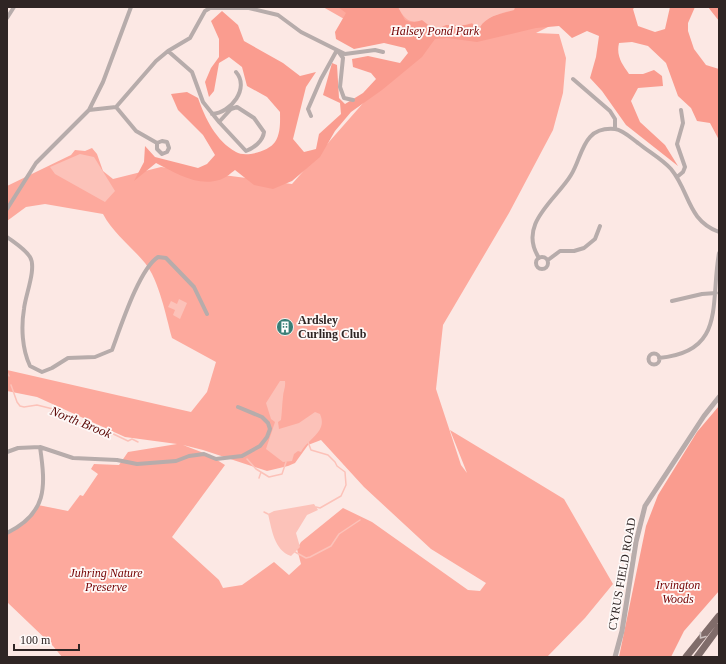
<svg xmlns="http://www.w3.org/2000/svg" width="726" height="664" font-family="'Times New Roman',serif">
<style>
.green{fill:#fda99d;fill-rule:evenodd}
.forest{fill:#fa9c8f}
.water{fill:#fcc2b9}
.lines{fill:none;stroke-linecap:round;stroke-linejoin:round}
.stream{stroke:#fcc2b9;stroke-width:1.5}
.minor{stroke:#b7acab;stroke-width:4}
.tertiary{stroke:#b7acab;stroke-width:5}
.trunk{stroke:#806c6a;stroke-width:7}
.oneway{stroke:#ccc1bf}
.labels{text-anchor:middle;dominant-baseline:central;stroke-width:3.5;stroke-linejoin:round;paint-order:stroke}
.park-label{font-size:12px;font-style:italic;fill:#730001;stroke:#fef9f8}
.poi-label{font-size:12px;font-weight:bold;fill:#2f2524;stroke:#fef9f8;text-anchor:start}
.street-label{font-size:12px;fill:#2f2524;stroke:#fef9f8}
.water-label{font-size:13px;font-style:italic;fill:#5c0907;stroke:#fef9f8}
</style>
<rect width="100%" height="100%" fill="#fce8e4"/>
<!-- green -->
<path class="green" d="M323,7H532L550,26L536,33L559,34L566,58L563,93L553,130L509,213L443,325L436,389L461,465L467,473L450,430L564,499L613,584L585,618L547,657H62L53,646L7,602V534L24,524L38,505L68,511L80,495L83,496L98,474L91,469L94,464L119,465L128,452L177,444L125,437L37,397L7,391V370L191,412L207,392L216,362L172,338C166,316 159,280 145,263C131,246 113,233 103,214L45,204L26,207L7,221V186L71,155L75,150L85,151L92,148L97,154L103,171L113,179L161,167L292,184L379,85L420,51L374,36ZM321,440L364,487L431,549L486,583L480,591L468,590L372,522L343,508L301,542L297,549L301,564L289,575L274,562L242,585L223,588L219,580L172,537L225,465L209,455L183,445L203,450L267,471L288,466L295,463L308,445Z"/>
<!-- forest -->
<path class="forest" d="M338,7H398L405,20L410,22L422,20L437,29L446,25H465L483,22L493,16L514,10L515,7H635L633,9L638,26L655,32L665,29L670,7H719V21L708,7H695L688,23V31L694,49L706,65L719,69V140L710,123L697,121L691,108L678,96L666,63L648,46L632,42L619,43C616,56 622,64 629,74H643L654,70L662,76L663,86L638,88L631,101L640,122L665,145L678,166L626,125L602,91L590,78L596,57L599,36L587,31L572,38L559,26L536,28L477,42L447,38L435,39L422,57L382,90L351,112L335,131L320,157L292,181L273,189L254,185L235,170C230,174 224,179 219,180C197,187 174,172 156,163L134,181L144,162L145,146L155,157L198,168L207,164L215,155L203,135L178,110L171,94L187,92L198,98C205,118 216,141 236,152C246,158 269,151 275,142C281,133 280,121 280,112L267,97L247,86L242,67L229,57L219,63L214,91L209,97L205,82L211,68L219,57V39L211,21L222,11L238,25L244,41L283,63L300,76L316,72L306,87L293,139L304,152L316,149L319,134L341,114L340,103L323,95L332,63L337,65L339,98L345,104L363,93L376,79L371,73L353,67L352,59L368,56L400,63L408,53L405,48L384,43L354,49L336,39L335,32L346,13Z
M719,406V591L684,631L671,657H619L646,526L658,495L697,432Z"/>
<!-- water -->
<path class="water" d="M398,7H515L514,10C502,13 487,16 480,27L474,25L472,23L465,25H446L437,29L432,28L422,20C409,25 404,18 398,7Z
M80,154L94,157L115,191L105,202L55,174L50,167Z
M179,299L187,303L180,319L173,315L175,310L168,307L171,301L177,304Z
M280,381H285C286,387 283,392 283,397C282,405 282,412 281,420L278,422L279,429L299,423L315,412L320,414C328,432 308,438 301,452L298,451L294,454L292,461L283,462L266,449L275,422L271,419L266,403Z
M314,504L318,510L307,515L296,533L300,547L291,556C274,550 272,530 268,514L274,511Z"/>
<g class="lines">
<!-- stream -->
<path class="stream" d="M7,372L9,376
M11,385L17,402L20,406L24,407L37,405L61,411L71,416L82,425L105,430L128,441L132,439L138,442
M308,442L311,450L328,455L335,462L337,466L345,472L346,485L341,496L320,508L316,507
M247,459L256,469L269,477L282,474L286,462
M259,478L261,472
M264,512L268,514
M295,552L306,558L310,557L331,546L339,534L360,520"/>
<!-- minor -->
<path class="minor" d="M7,18L14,7
M168,51L192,72L203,102L219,122
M338,51L343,58L340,87L344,98L353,100
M573,79L610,111L615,119V129
M116,107L136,131L157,143L162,141L167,142L169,148L167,152L162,154L157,149V143
M237,107L254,118L264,132C263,141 254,148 246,151L219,122L231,109Z
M89,110L116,107L156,61L168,51L190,38L205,11L210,8H249L278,15L301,32L345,54L375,50L383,52
M212,114C231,113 250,88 236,72
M311,116L308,109L321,79L337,50
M677,177L683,172L685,167L677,144L683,123L681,110
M7,209L36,163L89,110L103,82L131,7
M7,237C15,243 25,249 30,257C37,268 25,296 24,309C21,327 22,349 30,366L42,372L52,368L68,358L95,357L112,350C120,329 139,269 158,257L166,258L194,287L207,314
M536 263a6 6 0 1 1 12 0a6 6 0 1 1-12 0Z
M539,258C517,224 556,200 571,175C583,156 582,126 615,129C623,130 631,138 638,143C649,152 662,159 671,169C690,192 687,220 719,232
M548,260L560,251H574L584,248L595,239L600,226
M672,301L702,294L716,293
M648.5 359a5.5 5.5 0 1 1 11 0a5.5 5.5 0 1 1-11 0Z
M659,358C726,352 710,304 719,253
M7,452L18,448L40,447L73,458L117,460L137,464L176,461L189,456L204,454L216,459L242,456L260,446L267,437L270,429L268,423L262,417L238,407
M7,533C47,513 46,488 40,447"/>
<!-- tertiary -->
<path class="tertiary" d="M615,657L622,631L636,542L645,506L704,416L719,397"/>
<!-- trunk -->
<path class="trunk" d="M686,657L719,616
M697,657L719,627"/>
</g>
<!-- one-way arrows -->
<defs><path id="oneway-chevron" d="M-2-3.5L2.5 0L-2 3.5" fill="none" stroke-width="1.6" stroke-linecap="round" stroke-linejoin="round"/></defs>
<use class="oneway" href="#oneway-chevron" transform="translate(702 636) rotate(128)"/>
<!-- icons -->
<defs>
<g id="building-disc" transform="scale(0.9)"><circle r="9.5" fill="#377e76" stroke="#fef9f8"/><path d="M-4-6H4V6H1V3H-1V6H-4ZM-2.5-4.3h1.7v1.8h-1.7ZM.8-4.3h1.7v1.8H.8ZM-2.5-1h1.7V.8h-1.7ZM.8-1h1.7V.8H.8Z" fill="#fff"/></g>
</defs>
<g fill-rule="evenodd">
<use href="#building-disc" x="285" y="327"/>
</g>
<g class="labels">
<!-- park labels -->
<g class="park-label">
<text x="435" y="31">Halsey Pond Park</text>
<text x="106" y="573">Juhring Nature<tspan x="106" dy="14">Preserve</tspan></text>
<text x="678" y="585">Irvington<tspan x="678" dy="14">Woods</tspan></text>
</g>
<!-- poi labels -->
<g class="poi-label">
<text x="298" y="320">Ardsley<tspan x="298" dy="14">Curling Club</tspan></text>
</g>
<!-- street labels -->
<g class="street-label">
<text transform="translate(622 574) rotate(-80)">CYRUS FIELD ROAD</text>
</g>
<!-- water labels -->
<g class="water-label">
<text transform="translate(81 422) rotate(22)">North Brook</text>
</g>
</g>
<!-- border -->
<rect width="726" height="664" fill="none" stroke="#2f2524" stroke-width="16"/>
<!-- scale -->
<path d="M14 644v6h65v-6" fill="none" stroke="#2f2524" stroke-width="2"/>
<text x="20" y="644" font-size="12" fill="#2f2524" stroke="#fef9f8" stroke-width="3" paint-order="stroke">100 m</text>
</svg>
